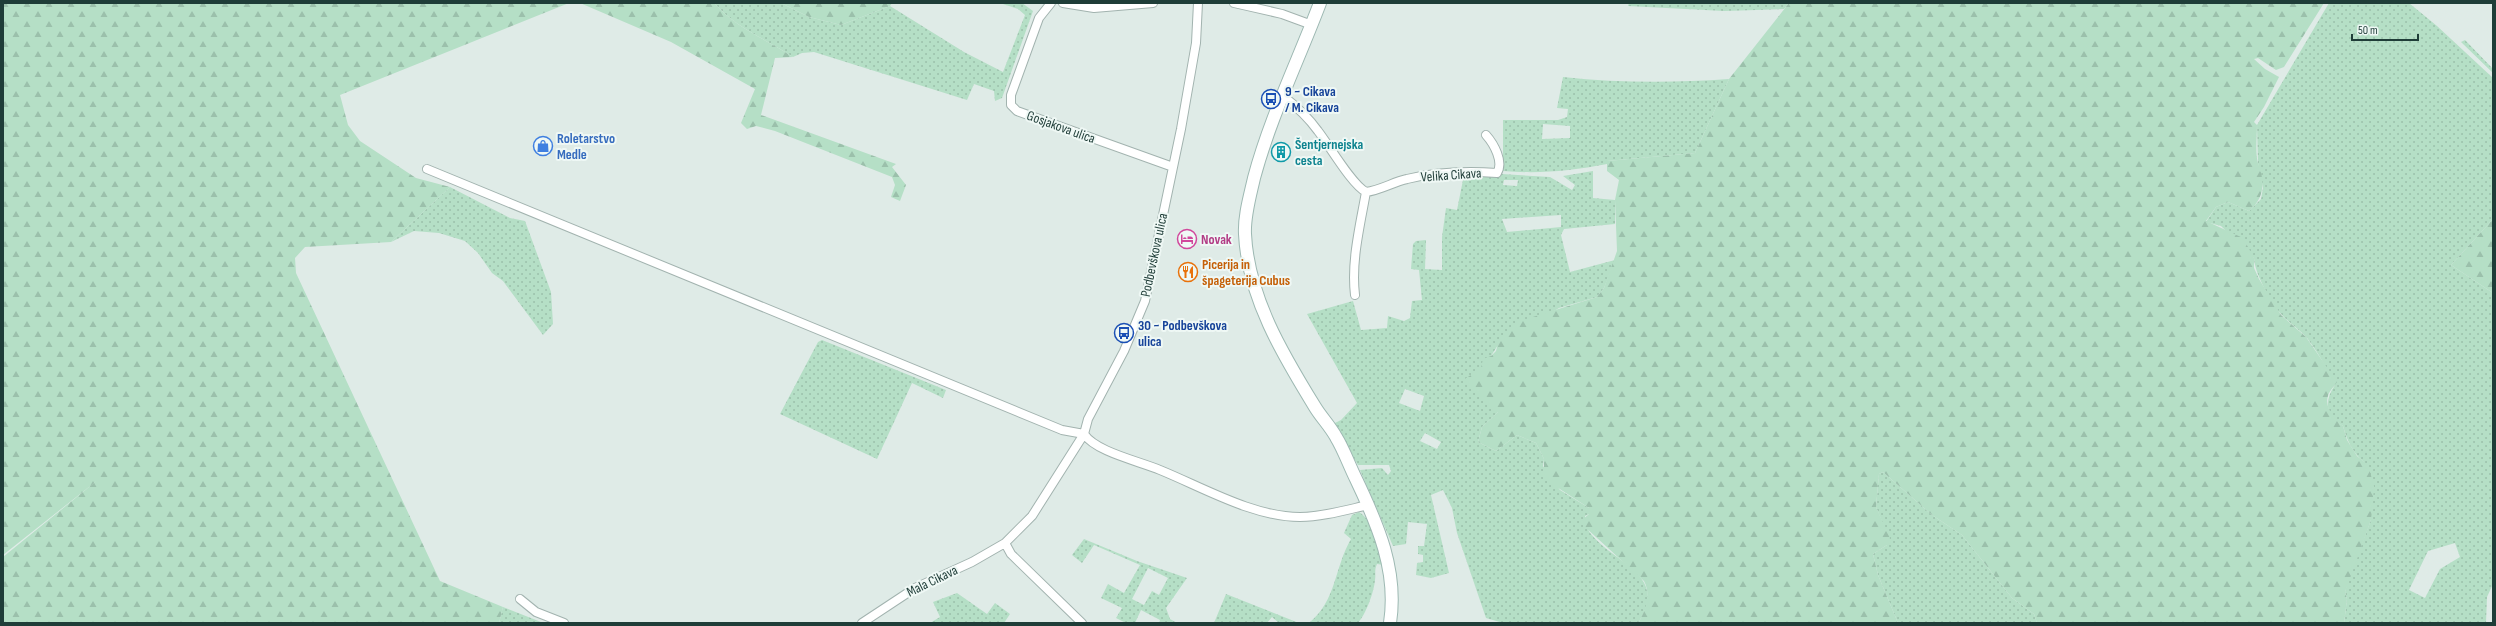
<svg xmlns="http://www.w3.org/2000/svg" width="2496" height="626" font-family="'Sofia Sans Condensed',sans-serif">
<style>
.grass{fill:url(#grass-dots);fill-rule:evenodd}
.forest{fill:url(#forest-firs)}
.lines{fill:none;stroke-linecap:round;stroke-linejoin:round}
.minor-casing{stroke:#a2b3af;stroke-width:10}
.secondary-casing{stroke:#9db8b2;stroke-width:14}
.minor{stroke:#fff;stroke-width:8}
.secondary{stroke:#fff;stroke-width:12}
.labels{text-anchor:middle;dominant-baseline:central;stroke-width:4;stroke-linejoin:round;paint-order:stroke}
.transit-label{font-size:14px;font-weight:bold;fill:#164399;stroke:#eff8f5;text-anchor:start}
.street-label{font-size:14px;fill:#1f3d38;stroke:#eff8f5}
.shop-label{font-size:14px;font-weight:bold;fill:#366cbe;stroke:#eff8f5;text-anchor:start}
.culture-label{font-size:14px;font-weight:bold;fill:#0d838f;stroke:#eff8f5;text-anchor:start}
.hotel-label{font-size:14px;font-weight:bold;fill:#b23c85;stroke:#eff8f5;text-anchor:start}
.food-label{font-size:14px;font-weight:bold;fill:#c56008;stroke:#eff8f5;text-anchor:start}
</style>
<defs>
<pattern id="grass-dots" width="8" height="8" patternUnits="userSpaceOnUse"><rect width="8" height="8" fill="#b5dfc6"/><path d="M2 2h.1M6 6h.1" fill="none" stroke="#9bc0ab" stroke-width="1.8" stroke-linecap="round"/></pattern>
<pattern id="forest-firs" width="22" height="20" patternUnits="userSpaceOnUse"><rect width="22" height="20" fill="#b5dfc6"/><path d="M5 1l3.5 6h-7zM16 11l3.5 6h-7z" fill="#9bc0ab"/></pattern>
</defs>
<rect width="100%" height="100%" fill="#dfebe7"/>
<!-- grass -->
<path class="grass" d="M714,3H781L809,17L841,25L890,6L964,52L1003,72L1025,15L1018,9L1000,3H1022L1033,11L1002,98L995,101L994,91L974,84L967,100L814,52L802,53L793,57C766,39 736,28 714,3Z
M1629,3H1789L1784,9L1724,11L1628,6Z
M2329,3H2409L2437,26L2493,78V219L2451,265L2493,293V584L2487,597L2486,623H2344L2347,599L2345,592L2348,580L2371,520L2364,462C2352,452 2347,440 2343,426C2325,415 2324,401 2335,385C2327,369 2318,352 2307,338C2299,329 2289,323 2282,315C2272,305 2254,272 2254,258L2221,226L2206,222L2216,207L2228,202L2249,211L2261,199L2263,188L2258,163L2257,125ZM2455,543L2460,557L2440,569L2425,598L2409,590L2428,551Z
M2465,40L2493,69V73L2461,42Z
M1563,77C1619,83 1673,83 1729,79L1695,153L1607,161V164C1571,171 1539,174 1503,171V120H1558L1567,117L1568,109L1557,108ZM1543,124L1570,126V138L1542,139Z
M1593,171V198L1615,200V224L1564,229L1561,235L1570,272L1615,260L1604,288L1597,297L1559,308L1498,345L1491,356L1498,412L1482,427L1478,442L1496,451L1517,435L1536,443L1544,459L1543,466L1560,490L1589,508V514L1585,516C1586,522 1587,530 1591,534C1615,564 1670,575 1638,623H1503L1486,618L1457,533L1452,508L1443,490L1431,495L1449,573L1431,578L1416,575L1417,563L1423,562V555L1418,554V546H1424L1427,524L1408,522L1406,544L1393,546L1360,470L1382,468L1388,475L1391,471L1389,465H1358L1333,424L1341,420L1357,403L1307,314L1353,301L1361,330L1387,328L1388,316L1404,321L1410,318L1412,301L1422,300L1419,270L1411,269L1413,244L1416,241L1426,240L1425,269L1442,270V237L1446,208L1457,210L1463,180L1441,176L1469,172L1550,177L1572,190L1575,185L1563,176ZM1504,180H1518L1517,186L1503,185ZM1561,215V227L1507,232L1502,219ZM1405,389L1424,396L1420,411L1399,403ZM1425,433L1441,442L1437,449L1420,441Z
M450,187L510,218L525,221L551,292L553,324L543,335L503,281L492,273L478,253L465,241L439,233L414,231L391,242Z
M822,340L946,390L943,398L912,383L877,459L780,414L818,342Z
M1883,472L1932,515L1962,535L2012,598L2034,614L2037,623H1898L1878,575L1873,554L1887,545L1886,531L1876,507L1879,474Z
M1359,512C1375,522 1378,547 1384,565L1377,564C1374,570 1376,574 1375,580C1374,592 1366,614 1358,623H1309C1337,600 1334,568 1351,539L1344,533L1352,515Z
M1084,539L1137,561L1187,578L1166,608L1170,619L1177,623H1159L1160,620L1141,610L1135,623H1126L1116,618L1122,608L1101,598L1108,584L1124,593L1140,565L1094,545L1082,563L1072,555ZM1148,568L1168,578L1159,595L1152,591L1144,605L1132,599Z
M957,593L987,614L995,603L1010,614L1004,623H930L940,617L933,602Z
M1226,594L1299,623H1279L1272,617L1267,623H1214Z
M503,607L541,622L544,623H499Z"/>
<!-- forest -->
<path class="forest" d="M3,3H569L340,95L348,125L360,141L416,178L450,187L391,242L305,247L295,258L296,273L440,581L503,607L499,623H3V557L99,479L3,555Z
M580,3H714C736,28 766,39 793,57L775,58L761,115L896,164L892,167L906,185L900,201L891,197L895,185L892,177L775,131L756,126L747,129L741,123L755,89L671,42Z
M781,3H892L890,6L841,25L809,17Z
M1789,3H2324L2284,67L2276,70L2258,58L2254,59L2265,69L2279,77L2264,107L2254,122L2257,125C2257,136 2255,153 2258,163C2265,181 2265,198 2249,211L2228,202L2216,207L2206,221L2243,238L2254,258V268L2259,279L2281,315L2306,337L2337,382C2334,387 2329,391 2328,396C2324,407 2335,420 2343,426L2347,440L2357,456L2368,465L2374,486L2371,520L2345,592L2347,599L2344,623H2037L2034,614L2012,598L1962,535L1932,515L1883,472L1879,474L1876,507L1890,538L1887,545L1873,554L1878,575L1898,623H1638C1646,611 1651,594 1644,581L1585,527L1582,520L1589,514V508L1549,482L1544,473V459L1536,443L1517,435L1496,451L1478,442L1482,427L1498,412L1465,379L1481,368L1483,359L1491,356L1496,351L1499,339L1520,321L1597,297L1604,288L1617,251L1615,200L1619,180L1607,171V161L1695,153L1729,79Z
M2493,219V293L2451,265Z"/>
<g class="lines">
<!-- minor casing -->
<g class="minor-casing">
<path id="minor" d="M1051,3L1039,18L1011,95V105L1017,111L1173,167
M1063,3L1094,8L1153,3
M1198,3L1196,43L1181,129L1145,301L1124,351L1088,419L1084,434C1096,452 1139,461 1160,470C1202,487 1253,517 1300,517C1322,517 1346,510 1368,505
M1234,3L1282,14L1312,25
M1283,96C1296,106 1308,117 1318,131C1329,145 1352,185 1366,192C1381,190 1393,182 1407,179C1436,172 1468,171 1497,173C1504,162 1494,144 1486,135
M427,169L1062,430L1084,434
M1355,295C1351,261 1360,226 1366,192
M1005,543L1011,554L1082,623
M520,599L536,612L564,623
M862,623L915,588L972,562L1005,543L1032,516L1084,434"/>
</g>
<!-- secondary casing -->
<g class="secondary-casing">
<path id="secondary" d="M1320,3C1298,61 1270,118 1254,178C1250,196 1244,216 1245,234C1248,297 1283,355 1315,407C1321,417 1330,426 1336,437C1344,450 1349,465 1356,479C1378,525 1398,571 1390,623"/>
</g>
<!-- minor -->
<use href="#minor" class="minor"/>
<!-- secondary -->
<use href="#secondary" class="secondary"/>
</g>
<!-- icons -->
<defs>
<g id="bus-ring" transform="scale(1)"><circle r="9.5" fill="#eff8f5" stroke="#1a4fb4" stroke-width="1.5"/><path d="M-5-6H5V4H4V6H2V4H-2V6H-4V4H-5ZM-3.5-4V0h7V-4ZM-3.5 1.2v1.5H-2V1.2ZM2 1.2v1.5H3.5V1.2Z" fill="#1a4fb4"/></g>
<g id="shop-ring" transform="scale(1)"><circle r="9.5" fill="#eff8f5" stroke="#3f7fe0" stroke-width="1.5"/><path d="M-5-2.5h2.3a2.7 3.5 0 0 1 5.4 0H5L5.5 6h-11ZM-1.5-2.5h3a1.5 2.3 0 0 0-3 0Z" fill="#3f7fe0"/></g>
<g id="building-ring" transform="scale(1)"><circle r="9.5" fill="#eff8f5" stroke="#0f9aa8" stroke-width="1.5"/><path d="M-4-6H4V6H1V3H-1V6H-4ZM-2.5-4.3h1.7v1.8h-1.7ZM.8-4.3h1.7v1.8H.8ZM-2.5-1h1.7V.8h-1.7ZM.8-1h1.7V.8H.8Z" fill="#0f9aa8"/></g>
<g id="hotel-ring" transform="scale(1)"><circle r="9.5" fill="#eff8f5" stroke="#d1479c" stroke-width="1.5"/><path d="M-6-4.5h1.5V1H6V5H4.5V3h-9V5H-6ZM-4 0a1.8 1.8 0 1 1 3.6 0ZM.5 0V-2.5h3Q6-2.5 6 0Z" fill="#d1479c"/></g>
<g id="restaurant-ring" transform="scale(1)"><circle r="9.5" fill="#eff8f5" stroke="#e8710a" stroke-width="1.5"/><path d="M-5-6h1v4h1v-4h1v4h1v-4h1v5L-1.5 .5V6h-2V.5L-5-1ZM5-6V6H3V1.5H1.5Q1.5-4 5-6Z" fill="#e8710a"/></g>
</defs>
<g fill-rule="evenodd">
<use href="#bus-ring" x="1271" y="99"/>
<use href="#shop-ring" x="543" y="146"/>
<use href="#building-ring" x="1281" y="152"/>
<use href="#hotel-ring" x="1187" y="239"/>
<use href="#restaurant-ring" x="1188" y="272"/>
<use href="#bus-ring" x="1124" y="333"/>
</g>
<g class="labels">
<!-- transit labels -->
<g class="transit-label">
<text x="1285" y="91">9 ~ Cikava<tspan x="1285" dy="16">/ M. Cikava</tspan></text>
<text x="1138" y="325">30 ~ Podbevškova<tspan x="1138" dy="16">ulica</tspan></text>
</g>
<!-- street labels -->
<g class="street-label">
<text transform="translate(1061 127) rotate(20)">Gosjakova ulica</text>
<text transform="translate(1451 175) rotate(-4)">Velika Cikava</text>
<text transform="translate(1154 255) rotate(-78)">Podbevškova ulica</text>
<text transform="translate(932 581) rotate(-26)">Mala Cikava</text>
</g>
<!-- shop labels -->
<g class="shop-label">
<text x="557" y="138">Roletarstvo<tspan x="557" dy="16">Medle</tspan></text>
</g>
<!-- culture labels -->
<g class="culture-label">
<text x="1295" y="144">Šentjernejska<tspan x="1295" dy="16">cesta</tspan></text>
</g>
<!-- hotel labels -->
<g class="hotel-label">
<text x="1201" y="239">Novak</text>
</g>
<!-- food labels -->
<g class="food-label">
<text x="1202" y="264">Picerija in<tspan x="1202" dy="16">špageterija Cubus</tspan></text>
</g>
</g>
<!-- border -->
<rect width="2496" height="626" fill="none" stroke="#1f3d38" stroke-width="8"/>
<!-- scale -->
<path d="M2352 34v6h66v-6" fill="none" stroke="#1f3d38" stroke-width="2"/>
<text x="2358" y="34" font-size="12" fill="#1f3d38" stroke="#eff8f5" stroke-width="3" paint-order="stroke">50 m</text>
</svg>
